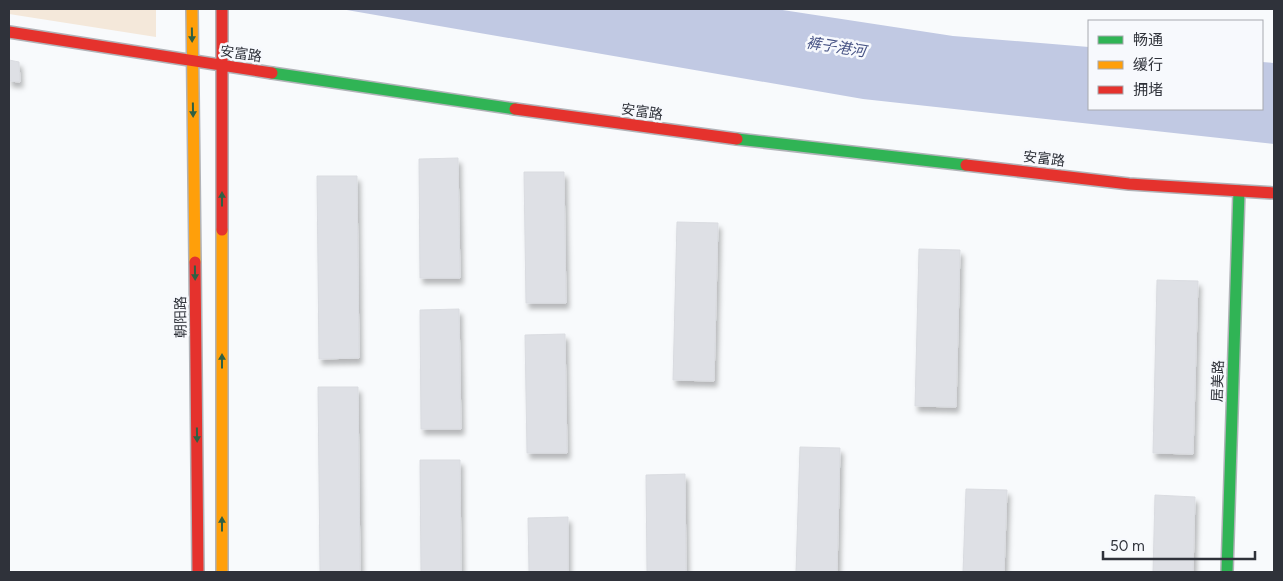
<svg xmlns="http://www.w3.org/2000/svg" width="1283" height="581" font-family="Figtree,'Noto Sans SC',sans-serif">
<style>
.green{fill:#f4e8da}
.water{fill:#c1c9e3}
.building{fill:#dee0e5;stroke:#dadce1;filter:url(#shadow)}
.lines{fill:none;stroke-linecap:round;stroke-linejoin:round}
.fast-casing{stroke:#b1b3b8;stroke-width:14}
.slow-casing{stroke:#b1b3b8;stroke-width:14}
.jam-casing{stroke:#b1b3b8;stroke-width:14}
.fast{stroke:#30b455;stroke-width:11}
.slow{stroke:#ff9f0a;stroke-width:11}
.jam{stroke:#e5322d;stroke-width:11}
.oneway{fill:#2f6043}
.labels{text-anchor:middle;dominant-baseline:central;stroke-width:5;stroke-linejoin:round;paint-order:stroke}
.street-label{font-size:14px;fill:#2f323a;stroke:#f7f9fd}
.water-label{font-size:15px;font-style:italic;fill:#455183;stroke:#f7f9fd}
</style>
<defs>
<filter id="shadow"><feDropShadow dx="3" dy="5.5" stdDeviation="2.5" flood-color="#0004"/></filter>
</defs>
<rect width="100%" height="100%" fill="#f8fafc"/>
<!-- green -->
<path class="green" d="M9,9H156V37L9,14Z"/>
<!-- water -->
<path class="water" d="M341,9H776L953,36L1089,47V109H1262V62L1274,63V144L863,99Z"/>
<!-- building -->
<path class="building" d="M9,60L19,62L20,82L9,81Z
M458,158L460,278H420L419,159Z
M524,172H564L566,303H526Z
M317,176H357L359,358L319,359Z
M677,222L718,223L714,381L673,380Z
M919,249L960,250L956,407L915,406Z
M1157,280L1198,281L1193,454L1153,453Z
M459,309L461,429H421L420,310Z
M565,334L567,453H527L525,335Z
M318,387H358L360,571H320Z
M800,447L840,448L837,572H796Z
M420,460H460L461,572H421Z
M685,474L686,572H647L646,475Z
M966,489L1007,490L1004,572H963Z
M1155,495L1195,497L1193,572H1153Z
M568,517V572H529L528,518Z"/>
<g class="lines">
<!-- fast casing -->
<g class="fast-casing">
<path id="fast" d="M272,73L515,109
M737,139L966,165
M1227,572L1239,191"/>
</g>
<!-- slow casing -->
<g class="slow-casing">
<path id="slow" d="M192,9L195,262
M222,230V572"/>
</g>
<!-- jam casing -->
<g class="jam-casing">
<path id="jam" d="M222,9V230
M9,32L272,73
M515,109L737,139
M966,165L1129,184L1274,193
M195,262L198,572"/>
</g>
<!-- fast -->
<use href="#fast" class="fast"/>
<!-- slow -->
<use href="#slow" class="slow"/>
<!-- jam -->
<use href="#jam" class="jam"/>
</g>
<!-- one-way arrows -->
<defs><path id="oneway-solid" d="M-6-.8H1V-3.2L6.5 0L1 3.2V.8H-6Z" transform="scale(1.25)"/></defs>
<g class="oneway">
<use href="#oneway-solid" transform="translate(192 35) rotate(89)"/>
<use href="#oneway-solid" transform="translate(193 110) rotate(89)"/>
<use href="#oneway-solid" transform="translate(222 199) rotate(-90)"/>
<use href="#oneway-solid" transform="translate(195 273) rotate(89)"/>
<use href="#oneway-solid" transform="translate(222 361) rotate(-90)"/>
<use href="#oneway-solid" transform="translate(197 435) rotate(89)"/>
<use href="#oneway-solid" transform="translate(222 524) rotate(-90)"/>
</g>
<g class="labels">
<!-- street labels -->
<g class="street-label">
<text transform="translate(241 54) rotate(8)">安富路</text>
<text transform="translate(642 112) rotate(8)">安富路</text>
<text transform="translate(1044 159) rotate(7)">安富路</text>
<text transform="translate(181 317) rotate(-91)">朝阳路</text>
<text transform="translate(1218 381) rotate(-88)">居美路</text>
</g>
<!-- water labels -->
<g class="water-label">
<text transform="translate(836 47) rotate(9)">裤子港河</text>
</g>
</g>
<!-- border -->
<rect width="1283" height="581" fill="none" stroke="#2f323a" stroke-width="20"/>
<!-- legend -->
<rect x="1088" y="20" width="175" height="90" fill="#f7f9fd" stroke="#a7a9af"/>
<rect x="1098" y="36" width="25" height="8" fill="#30b455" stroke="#a7a9af"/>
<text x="1133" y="45" font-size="15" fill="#2f323a">畅通</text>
<rect x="1098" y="61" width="25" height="8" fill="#ff9f0a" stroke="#a7a9af"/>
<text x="1133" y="70" font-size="15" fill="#2f323a">缓行</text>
<rect x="1098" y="86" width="25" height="8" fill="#e5322d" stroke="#a7a9af"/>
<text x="1133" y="95" font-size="15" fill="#2f323a">拥堵</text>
<!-- scale -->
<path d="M1103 551v8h152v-8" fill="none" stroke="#2f323a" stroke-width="2.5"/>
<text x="1110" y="551" font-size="15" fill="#2f323a" stroke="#f7f9fd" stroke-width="4" paint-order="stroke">50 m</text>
</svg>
